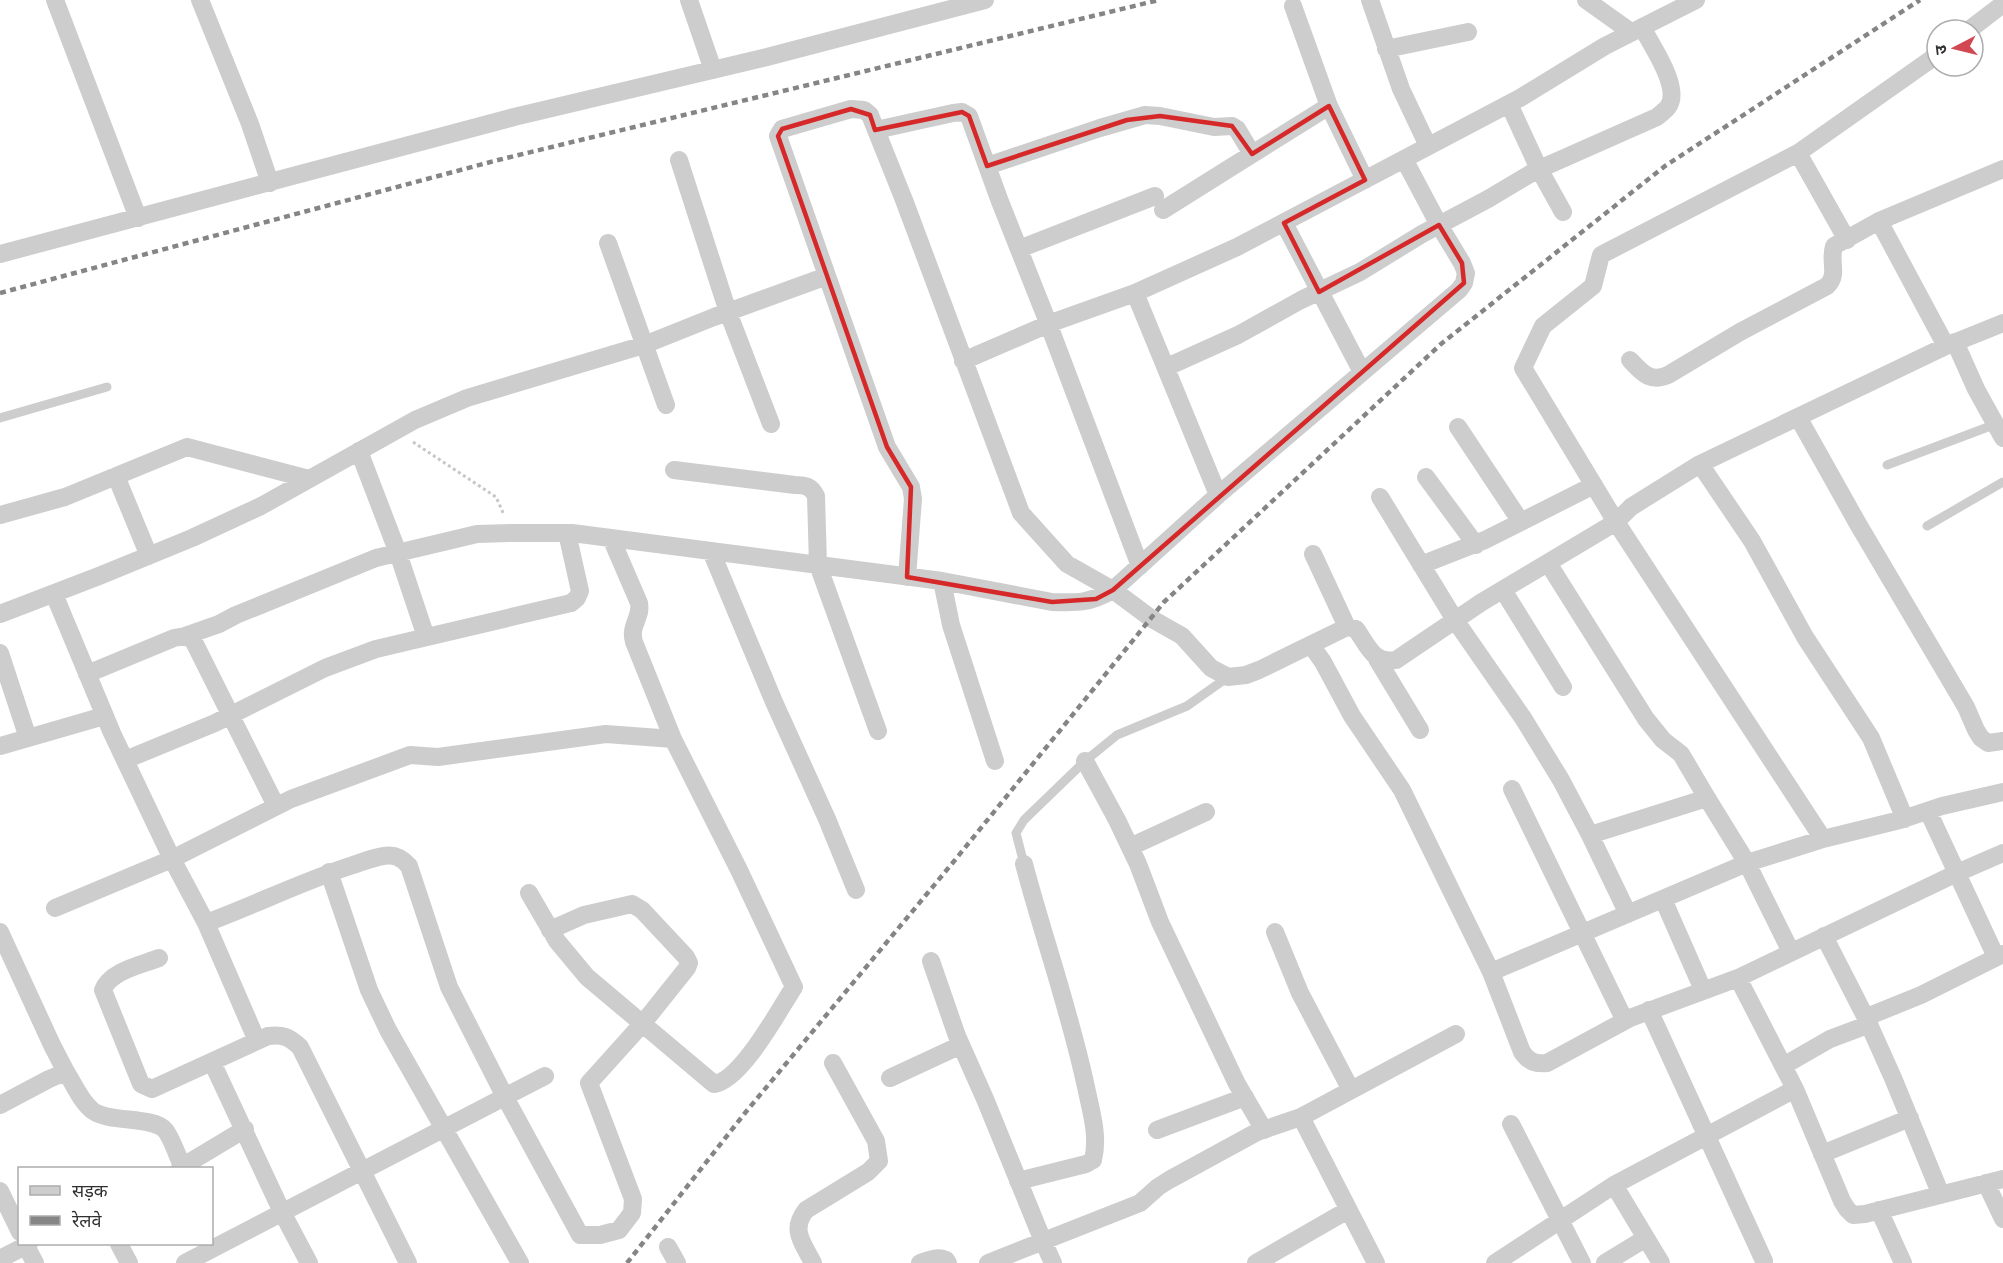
<svg xmlns="http://www.w3.org/2000/svg" width="2003" height="1263" font-family="'Noto Sans','Noto Sans Devanagari',sans-serif">
<style>
.lines{fill:none;stroke-linecap:round;stroke-linejoin:round}
.path{stroke:#c7c7c7;stroke-width:3;stroke-dasharray:3 3;stroke-linecap:butt}
.service{stroke:#cdcdcd;stroke-width:9}
.minor{stroke:#cdcdcd;stroke-width:18}
.rail{stroke:#858585;stroke-width:4.5;stroke-dasharray:6 4.5;stroke-linecap:butt}
.marked{fill:none;stroke:#d62828;stroke-width:4.5;stroke-linejoin:round}
</style>
<rect width="100%" height="100%" fill="#fff"/>
<g class="lines">
<!-- path -->
<path class="path" d="M413,442L496,497L504,515"/>
<!-- service -->
<path class="service" d="M0,418L107,387
M1887,465L1996,424
M1927,526L2003,482
M1024,864L1016,833L1024,820L1085,761L1117,735L1187,706L1228,677"/>
<!-- minor -->
<path class="minor" d="M55,0L138,218
M200,0L250,124L270,183
M689,0L713,70
M1370,0L1401,89L1428,146
M1586,0L1631,32
M1293,6L1329,106L1365,180
M1969,30L2003,4
M1386,49L1468,32
M1509,104L1539,169L1563,212
M876,130L953,113L962,112L969,116L999,199L1047,320L1140,566
M1798,153L1847,240
M679,160L728,312L771,424
M987,166L1100,128L1145,115L1160,116L1214,127L1232,126L1237,129L1252,154
M1163,210L1329,106
M1879,221L1946,346
M1284,223L1362,372
M608,243L666,405
M1019,249L1155,196
M0,254L514,117L767,57L985,0
M1135,293L1218,495
M1955,342L1976,389L2003,438
M1630,360C1642,372 1649,383 1668,375L1740,332L1827,286C1839,274 1829,263 1834,246L1879,221L2003,169
M963,361L1051,323L1135,293L1237,247L1520,98L1605,46L1696,0
M1167,367L1238,335L1301,300L1360,272L1422,234L1488,199L1535,171L1657,117C1660,114 1666,110 1668,107C1682,88 1651,45 1642,27
M1798,417L1858,524L1966,707L1976,730L1981,738L1988,743L2003,741
M1458,427L1521,522
M359,451L398,553L426,637
M1700,464L1752,541L1805,637L1871,738L1905,819
M674,470L795,485C805,485 811,486 816,496L818,565L878,731
M116,476L149,556
M1426,477L1476,545
M1380,497L1455,620L1523,718L1561,780L1590,835L1707,798L1747,863L1791,952
M0,515L65,497L187,447L309,479
M611,538L639,603C642,618 629,625 634,642L673,739
M711,551L774,702L827,819L856,890
M1313,554L1347,627
M1548,563L1646,719L1663,740L1681,754L1707,798
M1421,565L1485,540L1594,485
M907,577L913,499L911,487L887,447L778,136L782,129L851,109L864,110L870,115L904,200L1021,513L1067,564L1113,590L1152,619L1182,636L1211,668L1228,677L1246,675L1259,670L1347,627L1356,629C1368,646 1373,664 1396,660L1482,602L1616,522L1631,507L1700,464L1946,346L2003,323
M942,581L951,625L995,761
M1503,590L1563,687
M54,594L112,733L172,859L206,923L257,1041
M0,614L99,576L192,538L261,506L415,420L467,398L644,345L714,317L827,276
M185,636L219,624L236,615L376,558L477,534L512,533H572L942,581L1052,602C1079,603 1089,603 1113,590L1218,495L1459,290L1464,283L1466,273L1462,263L1439,225L1404,159
M1311,645L1323,662L1352,716L1402,790L1491,972L1522,1052C1529,1062 1535,1064 1547,1063L1630,1018L1738,978L1957,873L2003,853
M0,653L28,738
M1377,659L1420,730
M87,674L174,638L185,636L193,640L276,806
M0,746L104,716
M125,760L215,723L325,668L376,649L571,603L577,598L580,591L567,533
M1085,761L1117,820L1138,864L1160,922L1237,1084L1264,1130
M1512,789L1625,1021
M1928,811L1996,957
M1590,835L1628,914
M1823,839L1616,522L1523,368L1543,326L1593,286L1601,255L1798,153L1937,55
M1130,847L1206,812
M329,872L369,990L388,1030L520,1263
M1663,899L1703,990
M55,908L172,859L291,799L410,755L438,757L606,734L673,739L739,870L794,987C779,1010 741,1081 714,1084L587,977L557,941L529,893
M206,923C255,905 303,881 353,865C363,862 374,857 384,856C395,854 402,858 409,866L449,987L505,1097L580,1235H600L619,1230L632,1213L633,1199L589,1083L643,1023L687,968L689,963L686,957L642,910L632,904L584,915L550,930
M0,932L52,1045L66,1072L49,1079L0,1105
M1275,932L1300,993L1351,1090
M1824,936L1867,1020L1893,1078L1941,1195
M159,958C141,965 110,971 103,990L141,1084L152,1089L268,1036C283,1034 289,1037 300,1047L408,1263
M931,961L957,1036L985,1099L1043,1241L1053,1263
M1491,972L1747,863L1823,839L1900,820L1942,806L2003,792
M1738,978L1795,1089L1842,1201L1847,1209L1853,1215L1865,1214L2003,1179
M1649,1010L1764,1261
M212,1062L282,1212L309,1263
M1783,1066L1830,1039L1862,1027L1869,1016L1921,995L2003,954
M66,1072C74,1084 81,1102 93,1111C110,1123 153,1116 165,1130C172,1138 178,1158 183,1168
M890,1078L961,1045
M1301,1117L1376,1263
M1511,1124L1582,1263
M1157,1130L1245,1097
M1822,1154L1910,1118
M180,1168L245,1129
M1018,1181L1086,1164L1093,1160C1099,1136 1091,1111 1086,1087C1070,1012 1044,939 1024,864
M1986,1183L2003,1219
M1614,1185L1661,1263
M0,1191L20,1232
M1879,1210L1903,1263
M25,1244L35,1263
M119,1244L129,1263
M668,1247L677,1263
M0,1259L29,1244
M185,1263L545,1076
M813,1263C803,1243 790,1230 806,1210L868,1172L879,1161L876,1141L833,1063
M920,1263C929,1260 937,1256 946,1260L948,1263
M988,1263L1140,1203L1158,1187L1169,1180L1257,1132L1301,1117L1456,1034
M1256,1263L1348,1210
M1495,1263L1614,1185L1795,1089
M1605,1263L1646,1238"/>
<!-- rail -->
<path class="rail" d="M0,293L498,160L1159,0
M627,1263L745,1113L955,860L1164,602L1441,344L1665,166L1920,0"/>
</g>
<!-- marked area -->
<path class="marked" d="M1329,106L1365,180L1284,223L1319,292L1439,225L1462,263L1464,283L1113,590L1096,599L1052,602L907,577L911,487L887,447L778,136L782,129L851,109L870,115L875,130L962,112L969,116L987,166L1127,120L1160,116L1232,126L1252,154Z"/>
<!-- legend -->
<rect x="18" y="1167" width="195" height="78" fill="#ffffff" stroke="#acacac" stroke-width="1.5"/>
<rect x="30" y="1186" width="30" height="9" fill="#cdcdcd" stroke="#acacac" stroke-width="1.5"/>
<text x="72" y="1197" font-size="18" fill="#303030">सड़क</text>
<rect x="30" y="1216" width="30" height="9" fill="#858585" stroke="#acacac" stroke-width="1.5"/>
<text x="72" y="1227" font-size="18" fill="#303030">रेलवे</text>
<!-- north arrow -->
<g transform="translate(1955 48) rotate(263)"><circle r="28" fill="#ffffff" stroke="#acacac" stroke-width="1.5"/>
<path d="M0-4.5L10 22L0 15L-10 22Z" fill="#d24852"/>
<text y="-9" font-size="16" font-weight="bold" text-anchor="middle" fill="#303030">उ</text>
</g>
</svg>
